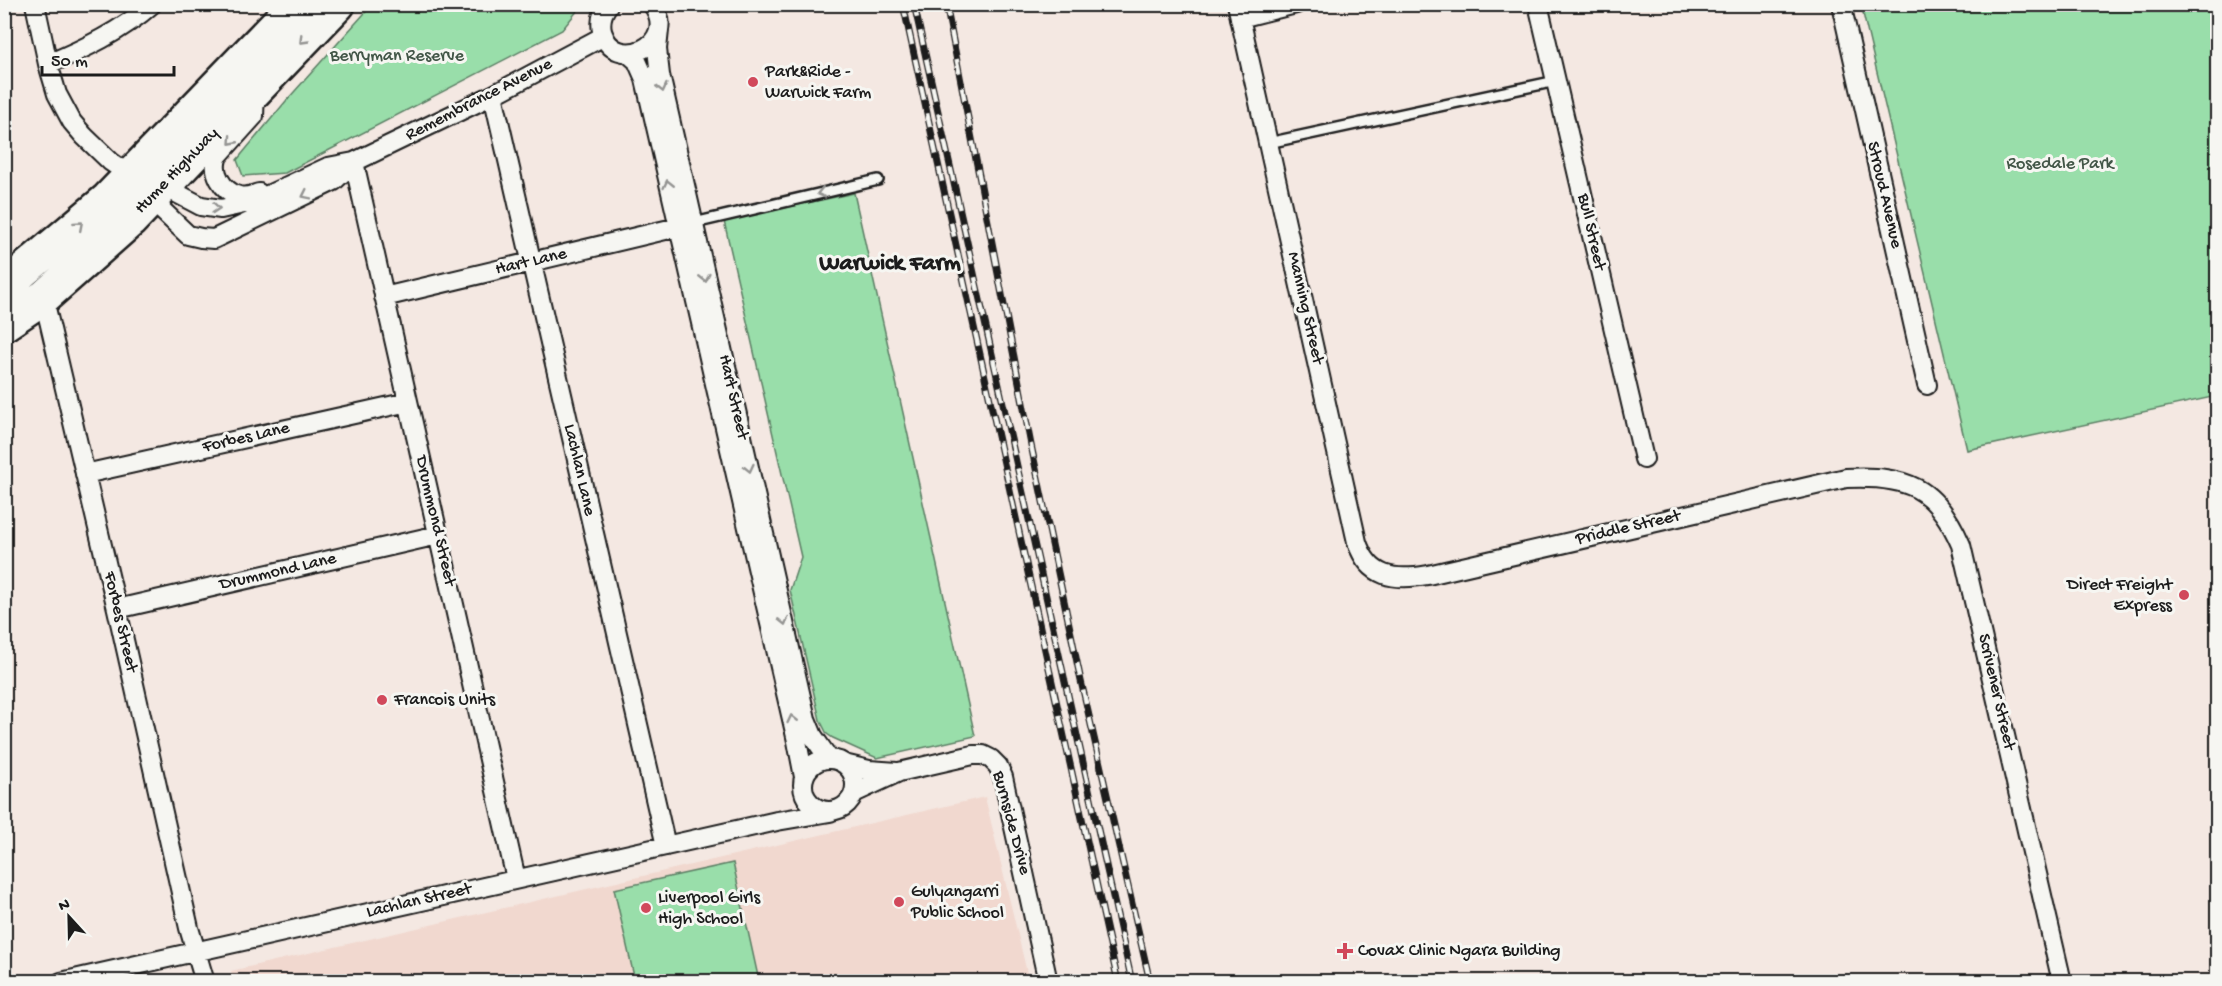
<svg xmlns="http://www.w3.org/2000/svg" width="2222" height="986" font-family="'Gochi Hand',sans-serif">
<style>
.built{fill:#f1d8cf}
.green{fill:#99deaa;stroke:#5a7d63;stroke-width:1.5}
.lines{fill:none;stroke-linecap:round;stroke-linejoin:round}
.lane-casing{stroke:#1c1c1c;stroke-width:14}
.street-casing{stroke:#1c1c1c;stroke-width:22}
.highway-casing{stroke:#1c1c1c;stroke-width:38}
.lane{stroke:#f6f6f2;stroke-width:9}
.street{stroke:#f6f6f2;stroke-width:18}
.highway{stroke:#f6f6f2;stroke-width:33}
.rail-casing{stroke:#1c1c1c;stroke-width:7}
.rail{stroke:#f6f6f2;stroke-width:4.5;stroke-dasharray:14;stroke-linecap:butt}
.oneway{stroke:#949492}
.poi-dot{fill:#d1495b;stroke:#f6f6f2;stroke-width:2}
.labels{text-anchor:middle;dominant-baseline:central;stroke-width:6;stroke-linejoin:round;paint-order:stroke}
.park-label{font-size:18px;fill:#425647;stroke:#f6f6f2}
.poi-label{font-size:18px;fill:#1c1c1c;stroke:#f6f6f2;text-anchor:start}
.street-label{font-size:18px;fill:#1c1c1c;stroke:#f6f6f2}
.district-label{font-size:24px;font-weight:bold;fill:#1c1c1c;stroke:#f6f6f2}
</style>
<rect width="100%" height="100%" fill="#f4e8e2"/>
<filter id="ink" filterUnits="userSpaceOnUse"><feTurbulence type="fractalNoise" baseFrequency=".0167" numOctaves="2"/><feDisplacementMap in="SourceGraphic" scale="12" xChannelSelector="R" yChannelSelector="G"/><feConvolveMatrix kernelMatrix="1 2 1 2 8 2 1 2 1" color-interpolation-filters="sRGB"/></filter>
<g filter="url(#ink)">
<!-- built -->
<path class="built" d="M985,797L1029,981L234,982L231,971Z"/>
<!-- green -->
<path class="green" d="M372,5H582L562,30L285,173L243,176L237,160L286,101Z
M1861,5H2217V396L1967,450Z
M854,193L975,736L877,758L833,738L827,734L820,720L790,590L801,557L724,221Z
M733,863L759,981H635L614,889Z"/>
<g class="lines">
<!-- lane casing -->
<g class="lane-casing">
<path id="lane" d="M1268,143L1556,81
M690,224L878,180"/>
</g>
<!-- street casing -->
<g class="street-casing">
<path id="street" d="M35,4L48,64L57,94L72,122L84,136L111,162L131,176L163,186L201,206L221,209L253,202L328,167L354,162L493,95L604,36
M609,4C602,12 600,21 602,31C614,75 682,44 652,4
M1237,4L1357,542C1369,578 1394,581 1428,575L1846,478C1907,475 1936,487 1961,545L2062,982
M1538,4L1644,459
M1841,4L1927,385
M1240,18L1296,4
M659,30L657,49L660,75L806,719L813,736L829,759
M628,53L637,61L645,79L797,741L804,777
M48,64C84,49 122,31 152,4
M255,93L254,116L218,156C211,171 222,191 239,196C246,198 252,195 259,193
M493,95L666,846
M354,162L516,879
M146,195L188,235L201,238L214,239L334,181L354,162
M42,291L117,609L189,928L205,982
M384,297L678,227
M85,474L408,402
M117,609L438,535
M803 785a26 26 0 1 1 52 0a26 26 0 1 1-52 0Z
M844,764L869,770L897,772
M854,793L899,772L973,755H983L991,759L998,766L1003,777L1048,982
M61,982L777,821L830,812"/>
</g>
<!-- highway casing -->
<g class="highway-casing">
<path id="highway" d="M4,287L108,199L296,4
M4,324L44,297L130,221L338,4"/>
</g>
<!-- lane -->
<use href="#lane" class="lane"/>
<!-- street -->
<use href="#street" class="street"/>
<!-- highway -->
<use href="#highway" class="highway"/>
<!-- rail casing -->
<g class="rail-casing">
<path id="rail" d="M903,4L1118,982
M914,4L1132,982
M946,4L1031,445L1081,681L1150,982"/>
</g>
<!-- rail -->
<use href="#rail" class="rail"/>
</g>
<!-- one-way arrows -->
<defs><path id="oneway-chevron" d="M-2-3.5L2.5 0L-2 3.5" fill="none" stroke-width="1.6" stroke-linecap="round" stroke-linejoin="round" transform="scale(1.5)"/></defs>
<g class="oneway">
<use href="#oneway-chevron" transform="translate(303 40) rotate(134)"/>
<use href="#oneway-chevron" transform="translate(662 88) rotate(77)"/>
<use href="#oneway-chevron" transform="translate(232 141) rotate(132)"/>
<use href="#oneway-chevron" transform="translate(668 184) rotate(-103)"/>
<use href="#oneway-chevron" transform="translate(821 193) rotate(167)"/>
<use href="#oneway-chevron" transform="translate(306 195) rotate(154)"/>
<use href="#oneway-chevron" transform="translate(216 208) rotate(5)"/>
<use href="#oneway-chevron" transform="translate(79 225) rotate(-41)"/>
<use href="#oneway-chevron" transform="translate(705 278) rotate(77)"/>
<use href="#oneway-chevron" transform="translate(749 468) rotate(77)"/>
<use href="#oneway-chevron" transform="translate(784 621) rotate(77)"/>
<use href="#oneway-chevron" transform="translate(792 719) rotate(-103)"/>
</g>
</g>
<!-- markers -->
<g class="poi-dot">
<circle cx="753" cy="82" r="6"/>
<circle cx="2184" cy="595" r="6"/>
<circle cx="382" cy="700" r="6"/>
<circle cx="899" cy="902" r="6"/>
<circle cx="646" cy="908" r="6"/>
<path d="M1342 942h6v6h6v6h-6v6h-6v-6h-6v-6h6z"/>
</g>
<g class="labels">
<!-- park labels -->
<g class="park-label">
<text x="397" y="56">Berryman Reserve</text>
<text x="2060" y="164">Rosedale Park</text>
</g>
<!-- poi labels -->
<g class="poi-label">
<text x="765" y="72">Park&amp;Ride -<tspan x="765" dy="21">Warwick Farm</tspan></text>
<text x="2172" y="585" text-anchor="end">Direct Freight<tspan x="2172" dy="21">Express</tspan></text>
<text x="394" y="700">Francois Units</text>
<text x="911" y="892">Gulyangarri<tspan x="911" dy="21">Public School</tspan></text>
<text x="658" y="898">Liverpool Girls<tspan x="658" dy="21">High School</tspan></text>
<text x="1358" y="951">Covax Clinic Ngara Building</text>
</g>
<!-- street labels -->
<g class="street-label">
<text transform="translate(479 100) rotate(-27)">Remembrance Avenue</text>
<text transform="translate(177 171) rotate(-46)">Hume Highway</text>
<text transform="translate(1884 195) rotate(77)">Stroud Avenue</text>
<text transform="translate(1591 232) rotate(77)">Bull Street</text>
<text transform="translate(531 262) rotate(-13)">Hart Lane</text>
<text transform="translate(1305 308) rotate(77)">Manning Street</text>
<text transform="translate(733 397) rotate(77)">Hart Street</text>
<text transform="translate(246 438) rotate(-13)">Forbes Lane</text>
<text transform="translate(579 470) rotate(77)">Lachlan Lane</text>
<text transform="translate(435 521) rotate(77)">Drummond Street</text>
<text transform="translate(1628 528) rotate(-13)">Priddle Street</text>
<text transform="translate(278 572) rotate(-13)">Drummond Lane</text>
<text transform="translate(120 622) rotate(77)">Forbes Street</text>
<text transform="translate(1996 692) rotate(77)">Scrivener Street</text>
<text transform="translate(1011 823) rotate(75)">Burnside Drive</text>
<text transform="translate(419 901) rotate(-13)">Lachlan Street</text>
</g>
<!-- district labels -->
<g class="district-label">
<text x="890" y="264">Warwick Farm</text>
</g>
</g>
<!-- margin -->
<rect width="2222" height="986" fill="none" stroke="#f6f6f2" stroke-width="24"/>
<rect x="12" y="12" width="2198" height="962" fill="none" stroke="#1c1c1c" stroke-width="2" filter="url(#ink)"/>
<!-- north arrow -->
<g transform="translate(69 917) rotate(338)" stroke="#f6f6f2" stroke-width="4.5" paint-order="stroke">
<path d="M0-4.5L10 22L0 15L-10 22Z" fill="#1c1c1c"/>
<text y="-9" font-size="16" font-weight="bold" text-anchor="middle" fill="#1c1c1c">N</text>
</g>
<!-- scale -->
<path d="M42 66v9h132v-9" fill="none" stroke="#1c1c1c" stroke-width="3"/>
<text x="51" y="66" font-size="18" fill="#1c1c1c" stroke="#f6f6f2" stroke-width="4.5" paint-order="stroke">50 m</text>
</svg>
